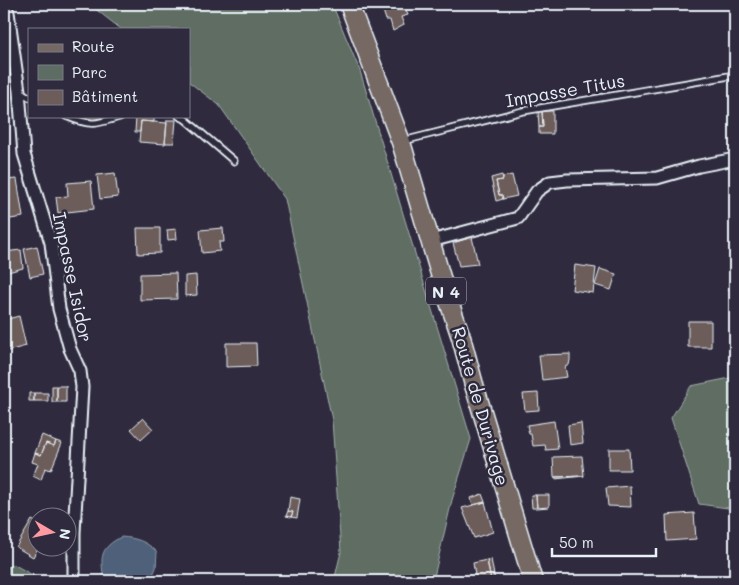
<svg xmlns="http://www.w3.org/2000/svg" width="739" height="585" font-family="Mali,sans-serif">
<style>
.green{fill:#5e6d63;stroke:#a3afae}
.water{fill:#50617a;stroke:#8d9bac}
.building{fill:#6d5d5a;stroke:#e8f1f8}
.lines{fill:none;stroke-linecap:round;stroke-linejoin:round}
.lane-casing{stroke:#e8f1f8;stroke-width:9}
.street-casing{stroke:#e8f1f8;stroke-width:15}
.primary-casing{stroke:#e8f1f8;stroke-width:21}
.lane{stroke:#2f2a3d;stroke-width:5.5}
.street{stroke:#2f2a3d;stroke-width:11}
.primary{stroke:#766964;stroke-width:18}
.labels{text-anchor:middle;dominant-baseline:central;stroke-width:5;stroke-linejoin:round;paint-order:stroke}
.shield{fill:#2f2a3d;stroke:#b0b5c0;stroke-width:1}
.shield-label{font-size:16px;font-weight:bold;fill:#e8f1f8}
.street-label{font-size:18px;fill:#e8f1f8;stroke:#2f2a3d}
</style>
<rect width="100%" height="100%" fill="#2f2a3d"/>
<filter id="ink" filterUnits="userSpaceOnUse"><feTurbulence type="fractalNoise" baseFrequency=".02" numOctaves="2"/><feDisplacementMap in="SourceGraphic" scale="10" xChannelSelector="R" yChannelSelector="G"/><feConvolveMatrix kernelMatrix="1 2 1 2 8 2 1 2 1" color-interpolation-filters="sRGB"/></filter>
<g filter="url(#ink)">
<!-- green -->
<path class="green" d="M89,4H332L360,71L471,439L452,500L433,581H334L341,552L332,420L285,199L219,105L189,82V29H121Z
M735,251V290H728L733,255Z
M735,377V509L699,504L671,418L691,386Z
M13,564L43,581H4V570Z"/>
<!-- water -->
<path class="water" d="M121,537C136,538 146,541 157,552L156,568L150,581H108L104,579C100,557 100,548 121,537Z"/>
<!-- building -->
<path class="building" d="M381,4H404L408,15L401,17L404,25L393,31L390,20H386Z
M538,111H542L543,127H539Z
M542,111H553V134H539V127H543Z
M76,116H101L100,121Z
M136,116H154V122L141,121L140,132H135Z
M167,120H176L174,143H165Z
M141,121L167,123L165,144L139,142Z
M115,173L118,197L100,199L97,175Z
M502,175L503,180L496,181L499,195H502L503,199L496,201L491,178Z
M512,175L517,196L503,199L502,195H499L496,181L503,180V177Z
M17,179L23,217L4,220V180Z
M91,181L94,209L58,213L56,197L68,196L67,183Z
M137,228H160V253L138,254Z
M223,228L224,242H219L220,251L202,253L200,230Z
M176,229L177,239L168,240L167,230Z
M472,237L478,264L459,266L453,243Z
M37,246L43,274L30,277L24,249Z
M21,250L23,268L4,273V252Z
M575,265L596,268L593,293L572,290Z
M600,269L616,274L611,290L595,285Z
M176,273L177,299L140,300V274Z
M196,275L197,295L185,296V276Z
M19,316L26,346L4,352V320Z
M688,321H711V347H688Z
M226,343H256L257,366L226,367Z
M570,354V360L569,365L565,367L567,377L542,380L539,355Z
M52,386H57V402H52Z
M57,386H66V402H57Z
M29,393H34V401H29Z
M34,393H48V401H34Z
M538,393L539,410L525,411L523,394Z
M143,418L153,429L141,440L131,429Z
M554,421L558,449L546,450L545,445L533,446L531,434H529L527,425Z
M581,423L583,443L570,445L568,425Z
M42,435L56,441L54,446L46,443L41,455L35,453Z
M56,441L62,443L51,470L45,468L41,480L33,476L38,464L32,462L35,453L41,455L46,443L54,446Z
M609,449H629L630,470H609Z
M582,456L584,476L554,477L553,457Z
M584,476L555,479L554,477Z
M630,486L631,507L608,506L606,488Z
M482,494L485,502L473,505L471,498Z
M531,495H536L537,508H532Z
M536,495H549V507L537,508Z
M290,497L300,499L297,518L291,517L293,512L288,511Z
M485,502L493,532L474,538L462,508Z
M288,511L293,512L291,517L286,516Z
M694,513L696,539L667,541L666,515Z
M32,520L38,523V548L33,557L16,547Z
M491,559L495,581H491L487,560Z
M487,560L491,581H476L473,563Z
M735,564V581H733L731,565Z
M690,575V581H669V576Z"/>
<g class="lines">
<!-- lane casing -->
<g class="lane-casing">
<path id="lane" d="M19,91L29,97
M66,116C92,127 97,124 122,116
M179,116L185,119L234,161
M403,141L523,111L735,75"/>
</g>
<!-- street casing -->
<g class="street-casing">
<path id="street" d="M8,12L19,91L24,154L51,243L59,309L70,349L80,371L82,387L74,533V577L75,581
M431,241L518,218L537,191L550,182L567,180L657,178L699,166L735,159"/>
</g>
<!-- primary casing -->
<g class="primary-casing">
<path id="primary" d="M349,4L401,142L443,284L461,337L474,385L533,581"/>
</g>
<!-- lane -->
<use href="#lane" class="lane"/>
<!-- street -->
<use href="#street" class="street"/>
<!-- primary -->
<use href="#primary" class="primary"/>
</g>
</g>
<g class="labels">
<!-- shield labels -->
<rect class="shield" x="426" y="277.5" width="40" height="27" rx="4"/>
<g class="shield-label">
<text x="446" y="291">N 4</text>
</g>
<!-- street labels -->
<g class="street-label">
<text transform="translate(565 90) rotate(-10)">Impasse Titus</text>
<text transform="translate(73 277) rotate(78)">Impasse Isidor</text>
<text transform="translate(481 406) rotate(74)">Route de Durivage</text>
</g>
</g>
<!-- margin -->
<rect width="739" height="585" fill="none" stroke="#2f2a3d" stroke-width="20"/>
<rect x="10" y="10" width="719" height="565" fill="none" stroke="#e8f1f8" stroke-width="2" filter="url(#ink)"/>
<!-- legend -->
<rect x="28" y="28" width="162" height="90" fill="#2f2a3d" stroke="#797a88"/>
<rect x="38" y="44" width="25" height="8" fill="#766964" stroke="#797a88"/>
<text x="72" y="52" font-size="15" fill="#e8f1f8">Route</text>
<rect x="38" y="65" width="25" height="15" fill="#5e6d63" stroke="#797a88"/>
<text x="72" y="78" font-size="15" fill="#e8f1f8">Parc</text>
<rect x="38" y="90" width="25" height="15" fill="#6d5d5a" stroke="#797a88"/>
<text x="72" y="102" font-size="15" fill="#e8f1f8">Bâtiment</text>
<!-- north arrow -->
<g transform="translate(52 532) rotate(99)"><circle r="24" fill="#2f2a3d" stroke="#797a88"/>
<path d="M0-4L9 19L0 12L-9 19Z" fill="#ff9aa2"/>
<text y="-8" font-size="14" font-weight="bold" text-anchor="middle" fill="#e8f1f8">N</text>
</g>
<!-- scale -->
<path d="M552 548v8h104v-8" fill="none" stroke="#e8f1f8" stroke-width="2.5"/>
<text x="559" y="548" font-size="15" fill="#e8f1f8" stroke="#2f2a3d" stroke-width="4" paint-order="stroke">50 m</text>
</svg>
